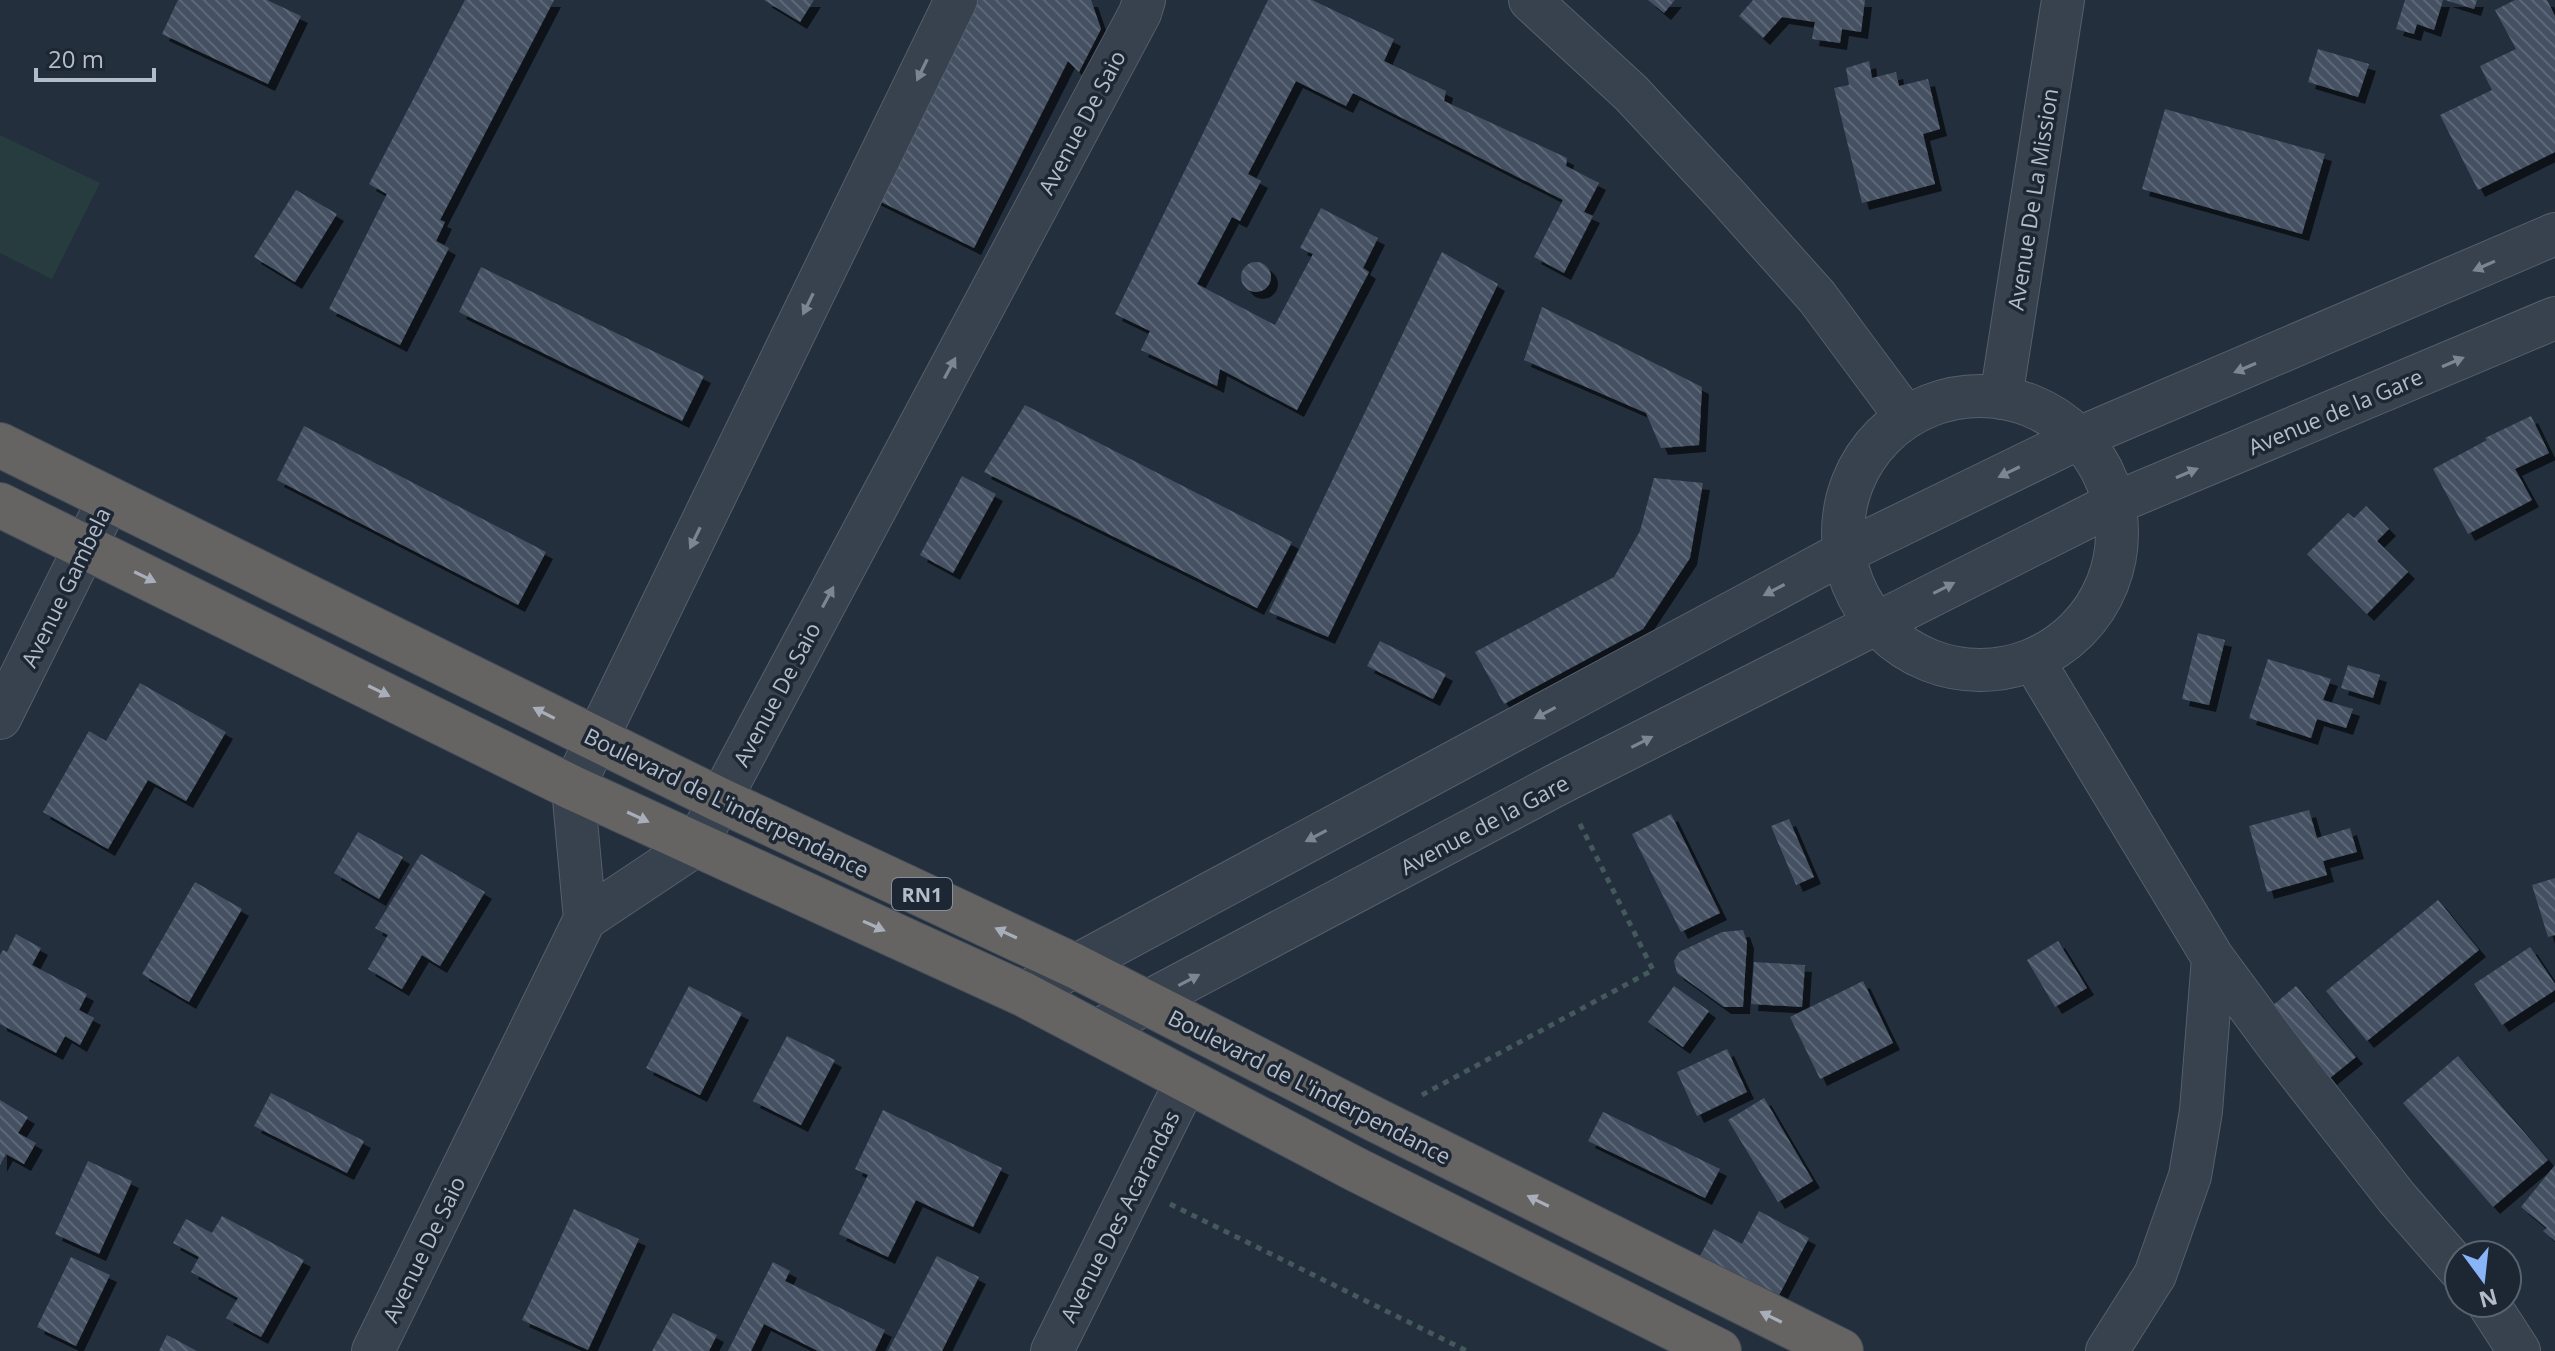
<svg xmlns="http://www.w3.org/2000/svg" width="2555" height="1351" font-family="'Open Sans',sans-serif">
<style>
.garden{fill:#263c3f}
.building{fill:url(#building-back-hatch);filter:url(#shadow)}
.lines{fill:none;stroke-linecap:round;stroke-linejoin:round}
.minor-casing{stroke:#565f6c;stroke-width:44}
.trunk-casing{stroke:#434c59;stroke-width:46}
.path{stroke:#44595c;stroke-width:5;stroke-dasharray:6 6;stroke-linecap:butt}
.minor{stroke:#38414e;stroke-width:42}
.trunk{stroke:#656462;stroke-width:44}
.oneway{fill:#7c8592}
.oneway2{fill:#a8afba}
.labels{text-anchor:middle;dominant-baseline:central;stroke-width:7;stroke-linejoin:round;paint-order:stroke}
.shield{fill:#1d2633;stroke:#878f9c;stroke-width:2}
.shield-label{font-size:20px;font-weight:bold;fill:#b4bcc9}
.street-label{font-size:22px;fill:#b4bcc9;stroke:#1d2633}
</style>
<defs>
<pattern id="building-back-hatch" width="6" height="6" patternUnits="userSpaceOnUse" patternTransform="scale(2)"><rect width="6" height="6" fill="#455162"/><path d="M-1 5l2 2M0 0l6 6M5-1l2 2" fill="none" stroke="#5d6877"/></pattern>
<filter id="shadow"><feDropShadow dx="7" dy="7" stdDeviation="0" flood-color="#0009"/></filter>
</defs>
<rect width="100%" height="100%" fill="#242f3e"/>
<!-- garden -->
<path class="garden" d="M0,135L100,183L52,279L0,253Z"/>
<!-- building -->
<path class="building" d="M178,0H267L301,16L268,84L162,34Z
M465,0H554L440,220L445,222L436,241L449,248L400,345L329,309L387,194L369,184Z
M764,0H814L800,22Z
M971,0H1091L1101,29L1079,72L1068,61L974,248L871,197Z
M1268,0H1312L1394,39L1384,61L1446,91L1444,101L1567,158L1566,166L1599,183L1584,212L1593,216L1564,273L1534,257L1563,200L1353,93L1346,106L1296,81L1248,174L1261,181L1240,221L1232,217L1197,284L1275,325L1313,254L1300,248L1321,208L1378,238L1363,268L1369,272L1297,410L1220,369L1217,386L1141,350L1150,331L1115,314Z
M1648,0H1675L1664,13Z
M1753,0H1865L1861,32L1842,29L1840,43L1812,39L1815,22L1782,17L1763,38L1739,16Z
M2405,0H2443L2434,30L2417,24L2414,34L2396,29Z
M2445,0H2477L2474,9Z
M2515,0H2547L2555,16V152L2478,190L2440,115L2492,90L2480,66L2516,49L2495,10Z
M2318,49L2369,64L2358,97L2308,82Z
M1869,61L1872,78L1896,72L1899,86L1928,79L1940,129L1923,134L1935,184L1862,203L1834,88L1849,85L1846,68Z
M2165,109L2325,154L2302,234L2142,189Z
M296,190L337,214L295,282L254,257Z
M1442,252L1498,284L1328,637L1269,612Z
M1241 277a15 15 0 1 1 30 0a15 15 0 1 1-30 0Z
M481,267L704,376L682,421L459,312Z
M1542,307L1702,387L1699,445L1661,448L1646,413L1524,360Z
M1025,405L1292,542L1257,608L984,472Z
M2531,416L2549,453L2515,469L2532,500L2468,534L2433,469L2487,440L2485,438Z
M304,426L546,552L518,605L277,480Z
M962,476L996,494L953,573L920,555Z
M1654,478L1703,483L1690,558L1643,629L1504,704L1475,652L1614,577L1640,531Z
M2366,506L2389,529L2377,541L2408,572L2367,614L2307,554L2348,513L2354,518Z
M2198,633L2225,640L2209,705L2182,699Z
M1380,641L1446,674L1433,699L1367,666Z
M2268,659L2331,679L2323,700L2353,709L2346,728L2317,719L2311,738L2249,718Z
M2348,665L2380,675L2373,698L2341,688Z
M140,683L226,732L186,801L148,780L108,849L43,812L89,731L106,741Z
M2309,810L2317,838L2350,828L2357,852L2323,861L2327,875L2267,892L2249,826Z
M1671,814L1720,913L1681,932L1632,834Z
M1789,819L1814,877L1796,885L1771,826Z
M358,832L403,857L379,899L334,873Z
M421,854L485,892L440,966L422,955L402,989L368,969L388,935L375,928Z
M2555,878V935L2548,937L2532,885Z
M195,882L242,909L189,1002L142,974Z
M2438,900L2479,950L2367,1041L2326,991Z
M1743,930L1747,942L1743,1007H1724L1677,973L1674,961L1679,952L1722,932Z
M16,934L41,948L32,965L87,994L79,1010L94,1018L80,1045L65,1036L56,1053L0,1024V955L3,950L7,952Z
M2058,941L2087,988L2055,1007L2027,960Z
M2530,947L2555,984V990L2502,1025L2474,984Z
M1754,962L1805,965L1802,1007L1751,1004Z
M1863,981L1893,1043L1820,1079L1790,1017Z
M689,986L742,1013L700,1095L646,1068Z
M1674,986L1709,1011L1683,1047L1648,1022Z
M2296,986L2356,1057L2330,1078L2271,1007Z
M787,1036L835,1060L801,1125L753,1101Z
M1727,1049L1747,1092L1697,1116L1677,1072Z
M2458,1056L2548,1160L2493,1207L2403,1103Z
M271,1093L364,1141L347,1173L254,1126Z
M1764,1098L1813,1181L1778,1202L1728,1120Z
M0,1100L28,1117L18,1133L36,1143L24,1164L6,1154L0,1165Z
M883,1110L1002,1168L973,1227L916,1200L888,1257L839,1234L868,1175L855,1169Z
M1603,1112L1720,1169L1705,1198L1588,1141Z
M88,1161L132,1181L99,1254L55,1234Z
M2555,1165V1241L2543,1231L2547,1228L2521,1207Z
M574,1209L639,1239L588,1350L522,1320Z
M1759,1211L1809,1238L1777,1299L1700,1256L1714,1229L1742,1244Z
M222,1216L304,1260L261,1337L226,1318L238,1298L191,1272L199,1257L173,1243L186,1219L212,1233Z
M937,1256L979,1277L942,1351H888Z
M71,1257L110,1275L76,1346L37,1327Z
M773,1262L790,1271L785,1281L885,1330L875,1351H818L764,1324L751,1351H728Z
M673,1313L717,1335L709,1351H652Z
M167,1335L197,1351H159Z"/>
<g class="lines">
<!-- minor casing -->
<g class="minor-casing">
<path id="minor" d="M1530,0L1631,93L1726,195L1817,297L1906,417
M1843 533a137 137 0 1 1 274 0a137 137 0 1 1-274 0Z
M2001,398L2063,0
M2033,660L2213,958L2278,1046L2397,1198L2459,1269
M0,718L109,499
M585,919L573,788L956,0
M1023,994L1843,553L2079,438L2555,234
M1096,1032L1147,1002L1560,783L2115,503L2555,318
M2488,1303L2519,1351
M373,1351L585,919L696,845L1140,13L1144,0
M1052,1351L1186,1082
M2107,1351L2155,1275L2190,1176L2201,1111L2213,958"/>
</g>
<!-- trunk casing -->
<g class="trunk-casing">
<path id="trunk" d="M0,445L720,800L1075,966L1376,1120L1841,1351
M0,505L573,788L1023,994L1355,1169L1719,1351"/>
</g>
<!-- path -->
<path class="path" d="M1422,1095L1653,970L1578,820
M1170,1204L1467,1351"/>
<!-- minor -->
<use href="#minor" class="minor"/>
<!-- trunk -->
<use href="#trunk" class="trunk"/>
</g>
<!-- one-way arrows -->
<defs><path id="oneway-solid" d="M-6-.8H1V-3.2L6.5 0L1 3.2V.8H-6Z" transform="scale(2)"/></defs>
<g class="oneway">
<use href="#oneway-solid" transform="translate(922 70) rotate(116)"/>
<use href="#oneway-solid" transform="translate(2484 266) rotate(156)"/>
<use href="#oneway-solid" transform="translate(808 304) rotate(116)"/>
<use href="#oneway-solid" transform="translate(2453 362) rotate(-23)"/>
<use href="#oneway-solid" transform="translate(950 368) rotate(-62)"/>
<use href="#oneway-solid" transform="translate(2245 368) rotate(157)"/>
<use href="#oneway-solid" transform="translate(2009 472) rotate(154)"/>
<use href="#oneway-solid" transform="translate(2187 473) rotate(-23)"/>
<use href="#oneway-solid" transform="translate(695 538) rotate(116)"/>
<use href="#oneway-solid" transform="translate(1944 588) rotate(-27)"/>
<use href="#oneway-solid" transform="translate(1774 590) rotate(152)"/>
<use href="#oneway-solid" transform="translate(828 597) rotate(-62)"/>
<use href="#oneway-solid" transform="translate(1545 713) rotate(152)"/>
<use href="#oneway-solid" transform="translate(1642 742) rotate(-27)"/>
<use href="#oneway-solid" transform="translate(1316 836) rotate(152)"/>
<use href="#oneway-solid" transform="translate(1189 980) rotate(-28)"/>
</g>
<g class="oneway2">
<use href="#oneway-solid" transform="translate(145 577) rotate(26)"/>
<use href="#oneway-solid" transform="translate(379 691) rotate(26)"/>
<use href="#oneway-solid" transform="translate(544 713) rotate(-153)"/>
<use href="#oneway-solid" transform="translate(638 817) rotate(25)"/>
<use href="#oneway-solid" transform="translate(874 926) rotate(24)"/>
<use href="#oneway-solid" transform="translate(1006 933) rotate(-155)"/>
<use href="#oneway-solid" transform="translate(1538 1201) rotate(-154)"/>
<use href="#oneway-solid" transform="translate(1771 1317) rotate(-154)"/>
</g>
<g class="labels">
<!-- shield labels -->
<rect class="shield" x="892" y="878" width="60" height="32" rx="6"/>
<g class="shield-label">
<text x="922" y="894">RN1</text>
</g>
<!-- street labels -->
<g class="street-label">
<text transform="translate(1081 122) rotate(-62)">Avenue De Saio</text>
<text transform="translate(2032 199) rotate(-81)">Avenue De La Mission</text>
<text transform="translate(2335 411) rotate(-23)">Avenue de la Gare</text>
<text transform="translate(65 587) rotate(-64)">Avenue Gambela</text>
<text transform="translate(776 694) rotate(-62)">Avenue De Saio</text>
<text transform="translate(727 802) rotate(26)">Boulevard de L'inderpendance</text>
<text transform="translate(1484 824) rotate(-28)">Avenue de la Gare</text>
<text transform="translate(1310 1086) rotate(27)">Boulevard de L'inderpendance</text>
<text transform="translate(1119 1216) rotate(-63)">Avenue Des Acarandas</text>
<text transform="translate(423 1249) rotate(-64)">Avenue De Saio</text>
</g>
</g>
<!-- north arrow -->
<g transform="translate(2483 1279) rotate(165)"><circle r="38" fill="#1d2633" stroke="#59626f" stroke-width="2"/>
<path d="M0-6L14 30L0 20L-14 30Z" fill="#8ab4f8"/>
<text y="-12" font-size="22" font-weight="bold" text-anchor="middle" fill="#b4bcc9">N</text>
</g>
<!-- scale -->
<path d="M36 68v12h118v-12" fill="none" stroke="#b4bcc9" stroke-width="4"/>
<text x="48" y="68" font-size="24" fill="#b4bcc9" stroke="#1d2633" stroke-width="6" paint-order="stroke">20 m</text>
</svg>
